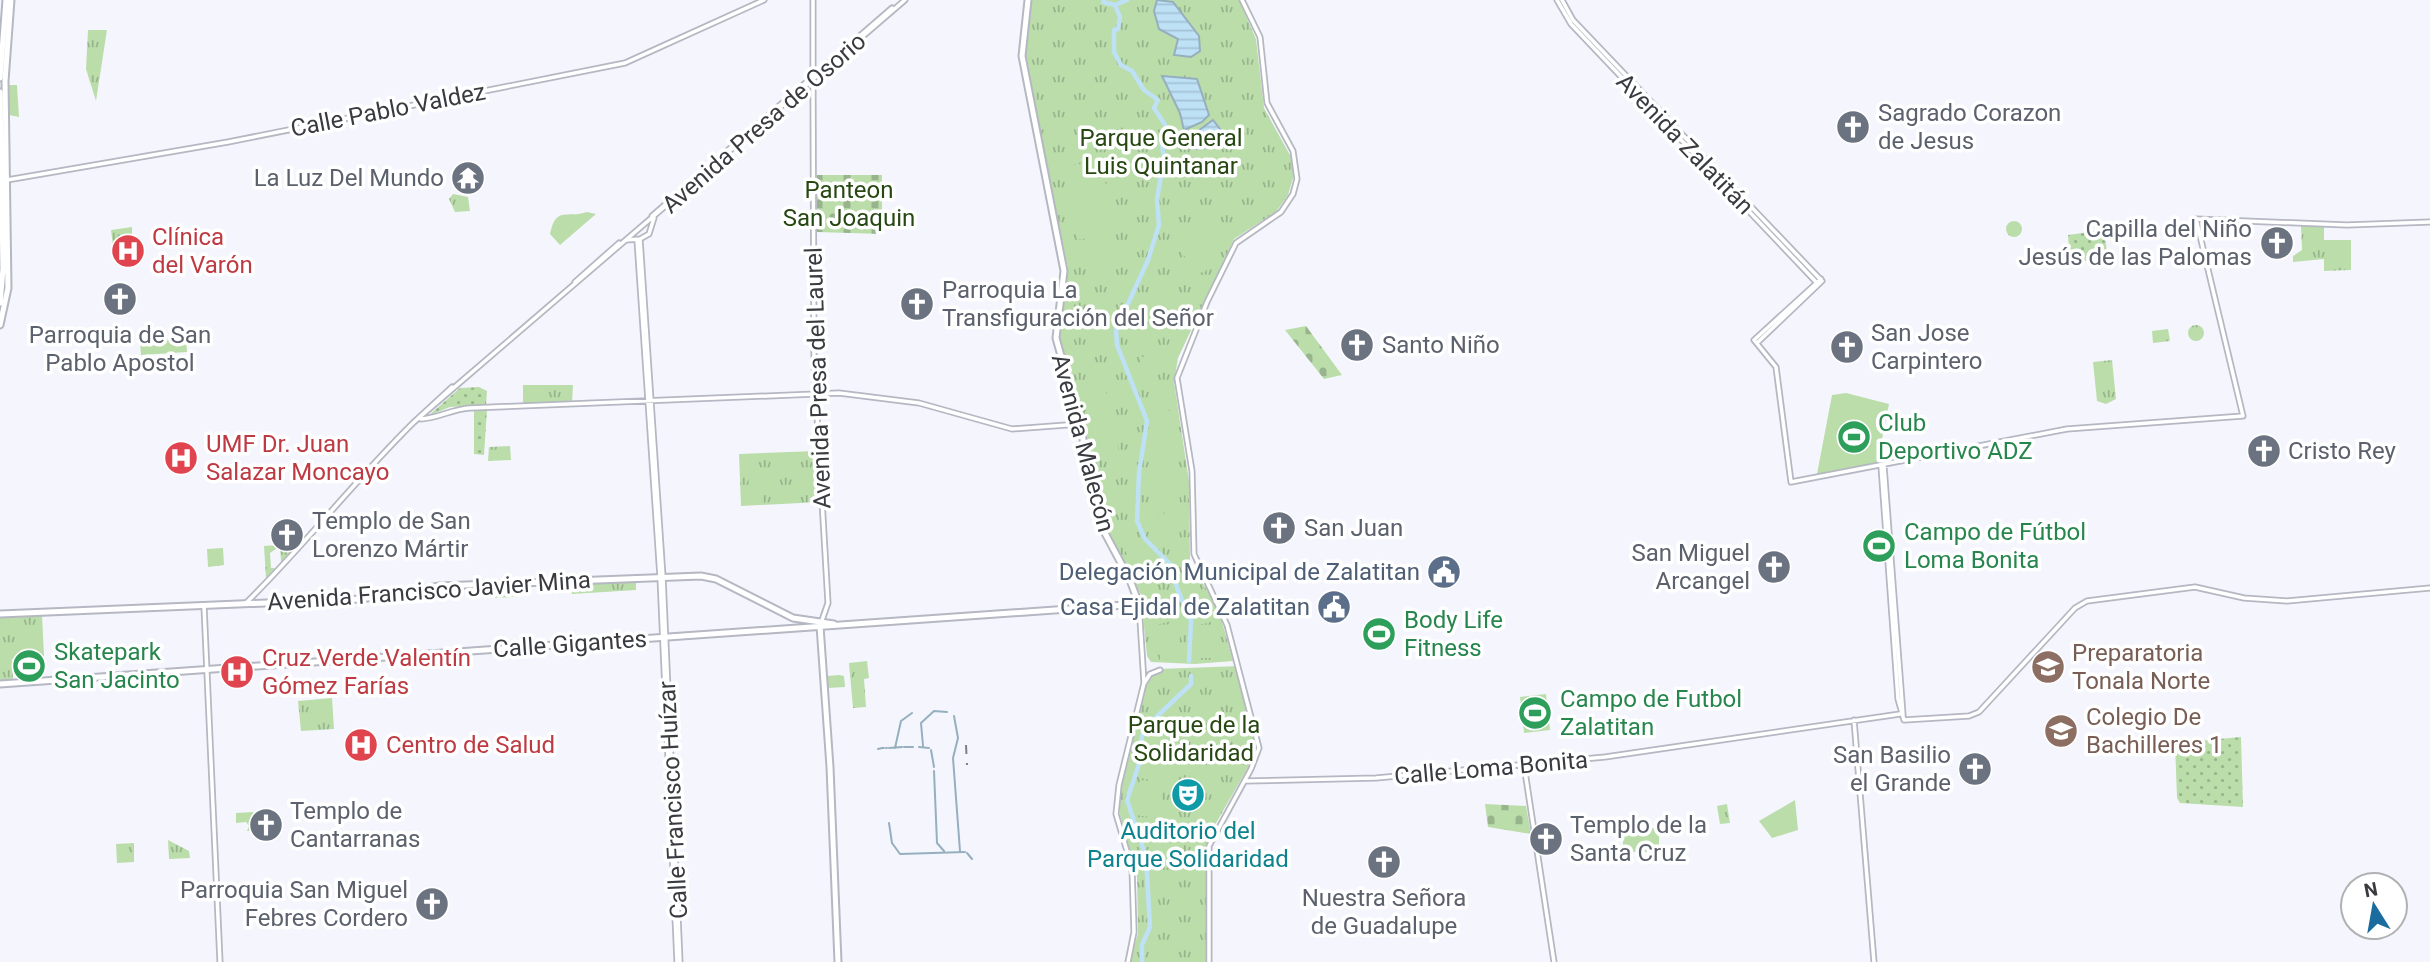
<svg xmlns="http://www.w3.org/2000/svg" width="2430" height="962" font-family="Roboto,sans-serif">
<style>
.grass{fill:url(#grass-dots)}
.cemetery{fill:url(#cemetery-stones)}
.park{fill:url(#park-tufts)}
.pitch{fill:#baddaa}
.water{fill:url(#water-rules);stroke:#96afbf;stroke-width:2}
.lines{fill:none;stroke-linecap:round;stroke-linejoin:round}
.stream{stroke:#96afbf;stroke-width:2}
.river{stroke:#bee1f6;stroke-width:4.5}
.minor-casing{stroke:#b5b7c2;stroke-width:7}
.major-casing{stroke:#b5b7c2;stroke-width:9}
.minor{stroke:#fff;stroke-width:3.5}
.major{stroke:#fff;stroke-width:5}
.rail{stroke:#7e7f85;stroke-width:2;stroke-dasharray:9 9;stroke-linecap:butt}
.labels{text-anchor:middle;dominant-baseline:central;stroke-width:7;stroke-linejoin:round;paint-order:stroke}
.street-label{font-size:24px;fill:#3a3b40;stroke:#fff}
.worship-label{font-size:24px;fill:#5b616d;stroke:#fff;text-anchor:start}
.park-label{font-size:24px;fill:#274813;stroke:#fff}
.health-label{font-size:24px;fill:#be3a42;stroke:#fff;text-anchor:start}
.leisure-label{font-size:24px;fill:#27864d;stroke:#fff;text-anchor:start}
.service-label{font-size:24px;fill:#4e5e75;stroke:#fff;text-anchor:end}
.education-label{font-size:24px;fill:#785e54;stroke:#fff;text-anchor:start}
.culture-label{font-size:24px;fill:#0d838f;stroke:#fff}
</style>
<defs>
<pattern id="grass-dots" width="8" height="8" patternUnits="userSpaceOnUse" patternTransform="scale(1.75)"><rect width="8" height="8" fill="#baddaa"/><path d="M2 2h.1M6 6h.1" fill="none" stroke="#98b48c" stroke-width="1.8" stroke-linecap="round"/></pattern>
<pattern id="cemetery-stones" width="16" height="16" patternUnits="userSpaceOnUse" patternTransform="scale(1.75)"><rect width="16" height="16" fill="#baddaa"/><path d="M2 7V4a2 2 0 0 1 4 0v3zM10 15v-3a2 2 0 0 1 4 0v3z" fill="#98b48c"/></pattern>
<pattern id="park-tufts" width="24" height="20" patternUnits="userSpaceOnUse" patternTransform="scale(1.75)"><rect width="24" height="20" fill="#baddaa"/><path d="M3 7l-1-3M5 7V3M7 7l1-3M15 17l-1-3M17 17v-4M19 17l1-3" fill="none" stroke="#98b48c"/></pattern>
<pattern id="water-rules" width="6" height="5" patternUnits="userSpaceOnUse" patternTransform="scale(1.75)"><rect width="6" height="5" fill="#bee1f6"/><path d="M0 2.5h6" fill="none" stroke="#a4c2d4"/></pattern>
</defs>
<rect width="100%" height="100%" fill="#f5f6fd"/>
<!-- grass -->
<path class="grass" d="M2104,230L2108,258L2070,263L2068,235Z
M479,387L487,391L486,405L450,407L428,416L460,388Z
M474,410H487L484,455L474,454Z
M2241,737L2243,807L2180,803L2177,798L2175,743Z"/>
<!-- cemetery -->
<path class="cemetery" d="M817,175H882V234L817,232Z
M1306,326L1342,375L1324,379L1285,330Z
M1485,804L1526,806L1531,834L1488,827Z"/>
<!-- park -->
<path class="park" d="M1031,0H1239L1256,39L1264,108L1291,157L1294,175L1288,195L1276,212L1234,239L1178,358L1174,382L1189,481L1190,561L1219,611L1233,661L1195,664L1151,662L1147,656L1141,595L1103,520L1079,403L1058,338L1068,268L1025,63Z
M88,30H107L96,101L86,69Z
M453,194L468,197L470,211L455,212L449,199Z
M2006 229a8 8 0 1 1 16 0a8 8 0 1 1-16 0Z
M2301,226H2324V240H2351V270L2324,271V259L2293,262V256L2302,250Z
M132,227V246H113L111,230Z
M2188 333a8 8 0 1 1 16 0a8 8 0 1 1-16 0Z
M2168,329L2170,341L2153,343L2152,331Z
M186,338L187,352L141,355L140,342Z
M2112,360L2116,399L2106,404L2097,401L2093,362Z
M523,385H573L572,403L523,404Z
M510,446L511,460L488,461L489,447Z
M816,451L820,502L741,506L739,454Z
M293,544V550L281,562L280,546L270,553L271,568H275L266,578L264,546Z
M223,548L224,565L208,567L207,549Z
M636,580V590L572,594L571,583Z
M513,588V597L491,598V589Z
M42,615L44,656L12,659L13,680L0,681V617Z
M867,661L869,678L864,679L866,707L853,708L849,663Z
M1240,666L1259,748L1215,825L1206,851V962H1130L1138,933L1137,877L1120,815L1119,790L1144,683L1150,674L1158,669Z
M332,698L334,729L301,731L298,701Z
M1727,804L1730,823L1720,824L1717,806Z
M253,812L254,831H247L249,826L246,822L236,823V813Z
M168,840L189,851L190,858L169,859Z
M134,843V862L117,863L116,844Z
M256,883L257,899L240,900L239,884Z"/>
<!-- pitch -->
<path class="pitch" d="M8,85H17L19,117L9,115Z
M1101,162L1116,233L1077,240L1062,166Z
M587,212L596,214L560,245L550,234C556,205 567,219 587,212Z
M1198,222L1213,226L1226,237L1205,272L1198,273L1174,243L1183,231Z
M1118,240L1123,261L1092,267L1087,246Z
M1153,288L1177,294L1175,315L1150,312Z
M1156,355L1158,378L1143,380L1141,357Z
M1102,379L1112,413L1090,419L1080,386Z
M1166,389L1171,426L1154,428L1149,392Z
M1846,393L1889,404L1877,464L1817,474L1832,395Z
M1113,422L1120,457L1098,461L1091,426Z
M1173,431L1176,460L1156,462L1153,433Z
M1178,470L1180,505L1156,506L1155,471Z
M748,474H761L762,504H750Z
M1178,512L1180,541L1159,542L1158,514Z
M1127,524L1145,552L1132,561L1113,533Z
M1885,531L1887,561L1874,562L1872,532Z
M1203,589L1214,621L1196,626L1186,595Z
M1168,603L1172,621L1156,625L1151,607Z
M1179,624L1181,659L1160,660L1158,625Z
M1217,627L1218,658H1198L1197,628Z
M839,675L844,676L845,687L828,688L827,676Z
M1546,694L1550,730L1524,733L1520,697Z
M1148,740L1171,744L1158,818L1135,815L1140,780L1160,782L1141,778Z
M1795,800L1798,830L1772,838L1759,821Z
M1659,828V852H1623V829Z"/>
<!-- water -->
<path class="water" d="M1157,0L1173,2L1199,36L1200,51L1191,57L1174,55L1178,39L1159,29L1154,11Z
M1162,76L1197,79L1209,115L1202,122L1184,130L1180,113Z
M1213,120L1220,129L1219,140L1206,148L1191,149L1186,140Z"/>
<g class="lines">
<!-- stream -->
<path class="stream" d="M954,716L958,738L953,758L960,851
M923,746L921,723L934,711L947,712
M904,747H905
M906,747H908
M909,747H913
M919,747L929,748
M883,748H884
M886,748H887
M889,748L902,747
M895,748L901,721L912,713
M878,749L882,748
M931,750L934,767
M934,771L937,843L944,851
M889,823L892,843L900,854L965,852
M967,853L972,859"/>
<!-- river -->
<path class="river" d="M1103,2L1115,5L1120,17L1118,29L1114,30V52L1121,65L1132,71L1144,90L1158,100L1154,108L1169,131L1161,140L1164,158L1157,199L1159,225L1148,260L1116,330L1117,345L1147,421L1139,473L1137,521L1145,539L1172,566L1177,588L1191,621L1189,661
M1115,5L1127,0
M1142,962V945L1150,927L1146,857L1127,800L1139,764L1142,736L1150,723L1191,684V676"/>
<!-- minor casing -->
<g class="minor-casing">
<path id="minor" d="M1557,0L1571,24L1818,284
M1562,0L1573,20L1822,281L1757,343
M813,75V0
M813,83L814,364L828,603L821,623
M7,180L228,142L625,63L764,0
M652,216L892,8
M640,239L663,577L680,962
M626,240L640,239L649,234L654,218
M637,240L660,577L677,962
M1821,279L1754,340L1776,367L1791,482L2067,429L2243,416L2196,219L2347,225L2430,222
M575,282L619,243
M421,419C439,418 452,409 470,408L839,393L919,403L1012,429L1080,424
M414,422L452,387
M1881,466L1898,699L1904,720L1969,716L1979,712L2075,608L2087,601L2195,587L2244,598L2287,601L2430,588
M1884,466L1903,715
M246,603C305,545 355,480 414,422L905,0
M204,606L220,962
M1145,682L1150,674L1160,670
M1854,720L1874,962
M1524,765L1554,962
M1245,781L1376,778L1605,757L1900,714
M1128,962L1134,932L1132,868L1116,814L1119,785L1144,683L1139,604
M1209,962V846L1251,769L1259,748L1227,625L1194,554L1192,471L1177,378L1207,302L1236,243L1281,212L1293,194L1297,179L1293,151L1267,103L1260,37L1242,0"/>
</g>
<!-- major casing -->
<g class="major-casing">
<path id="major" d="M0,78L6,0
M0,92L3,269L0,303
M0,325L8,288L5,81L11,0
M0,614L361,599L440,586L701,576L716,579L793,618L834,624
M820,626L830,767L838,962
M0,684L1139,604L1130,580L1099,522L1080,424L1056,338L1064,271L1022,56L1028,0"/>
</g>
<!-- minor -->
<use href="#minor" class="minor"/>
<!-- major -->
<use href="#major" class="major"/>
<!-- rail -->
<path class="rail" d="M966,745L967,765"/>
</g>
<!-- icons -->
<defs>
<g id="church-disc" transform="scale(1.75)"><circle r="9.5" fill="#6b7280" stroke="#fff"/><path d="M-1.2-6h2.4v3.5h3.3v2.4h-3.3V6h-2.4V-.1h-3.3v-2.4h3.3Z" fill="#fff"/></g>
<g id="temple-disc" transform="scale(1.75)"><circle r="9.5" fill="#6b7280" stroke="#fff"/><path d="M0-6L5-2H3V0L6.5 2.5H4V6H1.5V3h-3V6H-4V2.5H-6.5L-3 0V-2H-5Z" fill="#fff"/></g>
<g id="hospital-disc" transform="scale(1.75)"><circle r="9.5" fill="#e0444e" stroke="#fff"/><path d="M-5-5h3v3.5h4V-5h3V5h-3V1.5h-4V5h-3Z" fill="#fff"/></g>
<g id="stadium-disc" transform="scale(1.75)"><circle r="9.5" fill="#2e9e5b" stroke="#fff"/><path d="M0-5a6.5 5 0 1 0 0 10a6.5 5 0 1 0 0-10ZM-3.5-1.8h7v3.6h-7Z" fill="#fff"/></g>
<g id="civic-disc" transform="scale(1.75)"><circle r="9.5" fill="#5c6f8a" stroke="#fff"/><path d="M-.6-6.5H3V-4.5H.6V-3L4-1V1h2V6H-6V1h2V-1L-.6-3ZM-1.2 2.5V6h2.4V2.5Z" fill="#fff"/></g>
<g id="university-disc" transform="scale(1.75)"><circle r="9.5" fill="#8d6e63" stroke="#fff"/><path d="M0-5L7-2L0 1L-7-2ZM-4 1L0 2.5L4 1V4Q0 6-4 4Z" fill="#fff"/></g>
<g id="theatre-disc" transform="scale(1.75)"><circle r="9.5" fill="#0f9aa8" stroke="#fff"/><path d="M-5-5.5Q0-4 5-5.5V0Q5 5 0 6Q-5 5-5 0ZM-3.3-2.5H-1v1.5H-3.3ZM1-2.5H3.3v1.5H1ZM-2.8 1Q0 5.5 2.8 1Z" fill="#fff"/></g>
</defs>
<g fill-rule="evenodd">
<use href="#church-disc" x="1853" y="127"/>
<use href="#temple-disc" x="468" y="178"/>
<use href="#church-disc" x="2277" y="243"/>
<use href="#hospital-disc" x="128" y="251"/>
<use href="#church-disc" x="120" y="299"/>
<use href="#church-disc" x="917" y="304"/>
<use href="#church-disc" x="1357" y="345"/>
<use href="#church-disc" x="1847" y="347"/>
<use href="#stadium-disc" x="1854" y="437"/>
<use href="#church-disc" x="2264" y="451"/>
<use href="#hospital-disc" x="181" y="458"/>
<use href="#church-disc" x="1279" y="528"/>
<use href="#church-disc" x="287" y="535"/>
<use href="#stadium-disc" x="1879" y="546"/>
<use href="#church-disc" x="1774" y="567"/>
<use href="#civic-disc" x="1444" y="572"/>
<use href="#civic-disc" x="1334" y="607"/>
<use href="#stadium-disc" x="1379" y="634"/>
<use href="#stadium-disc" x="29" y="666"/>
<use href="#university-disc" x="2048" y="667"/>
<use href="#hospital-disc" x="237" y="672"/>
<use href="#stadium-disc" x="1535" y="713"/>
<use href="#university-disc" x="2061" y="731"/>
<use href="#hospital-disc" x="361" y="745"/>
<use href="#church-disc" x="1975" y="769"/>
<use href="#theatre-disc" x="1188" y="795"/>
<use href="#church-disc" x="266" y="825"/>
<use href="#church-disc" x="1546" y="839"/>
<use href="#church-disc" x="1384" y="862"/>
<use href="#church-disc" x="432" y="904"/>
</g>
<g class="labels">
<!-- street labels -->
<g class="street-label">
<text transform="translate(388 110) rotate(-11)">Calle Pablo Valdez</text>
<text transform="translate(764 123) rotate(-41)">Avenida Presa de Osorio</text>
<text transform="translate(1685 144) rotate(46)">Avenida Zalatitán</text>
<text transform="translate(818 378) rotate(-92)">Avenida Presa del Laurel</text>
<text transform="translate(1083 443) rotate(75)">Avenida Malecón</text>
<text transform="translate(429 591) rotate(-4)">Avenida Francisco Javier Mina</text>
<text transform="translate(570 644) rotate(-4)">Calle Gigantes</text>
<text transform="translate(1491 768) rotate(-5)">Calle Loma Bonita</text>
<text transform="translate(673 800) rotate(-93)">Calle Francisco Huízar</text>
</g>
<!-- worship labels -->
<g class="worship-label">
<text x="1878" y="113">Sagrado Corazon<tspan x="1878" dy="28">de Jesus</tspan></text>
<text x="444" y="178" text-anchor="end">La Luz Del Mundo</text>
<text x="2252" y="229" text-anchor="end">Capilla del Niño<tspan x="2252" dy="28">Jesús de las Palomas</tspan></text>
<text x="942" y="290">Parroquia La<tspan x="942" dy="28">Transfiguración del Señor</tspan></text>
<text x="1871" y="333">San Jose<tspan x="1871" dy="28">Carpintero</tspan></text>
<text x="120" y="335" text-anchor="middle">Parroquia de San<tspan x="120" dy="28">Pablo Apostol</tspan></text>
<text x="1382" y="345">Santo Niño</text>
<text x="2288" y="451">Cristo Rey</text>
<text x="312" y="521">Templo de San<tspan x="312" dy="28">Lorenzo Mártir</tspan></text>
<text x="1304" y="528">San Juan</text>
<text x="1750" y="553" text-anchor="end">San Miguel<tspan x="1750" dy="28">Arcangel</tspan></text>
<text x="1951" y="755" text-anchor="end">San Basilio<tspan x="1951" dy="28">el Grande</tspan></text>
<text x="290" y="811">Templo de<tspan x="290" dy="28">Cantarranas</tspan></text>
<text x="1570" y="825">Templo de la<tspan x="1570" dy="28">Santa Cruz</tspan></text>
<text x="408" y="890" text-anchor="end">Parroquia San Miguel<tspan x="408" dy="28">Febres Cordero</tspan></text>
<text x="1384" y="898" text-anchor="middle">Nuestra Señora<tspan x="1384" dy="28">de Guadalupe</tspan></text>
</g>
<!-- park labels -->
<g class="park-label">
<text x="1161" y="138">Parque General<tspan x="1161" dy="28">Luis Quintanar</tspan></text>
<text x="849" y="190">Panteon<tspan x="849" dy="28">San Joaquin</tspan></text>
<text x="1194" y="725">Parque de la<tspan x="1194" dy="28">Solidaridad</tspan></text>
</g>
<!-- health labels -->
<g class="health-label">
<text x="152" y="237">Clínica<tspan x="152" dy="28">del Varón</tspan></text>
<text x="206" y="444">UMF Dr. Juan<tspan x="206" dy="28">Salazar Moncayo</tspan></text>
<text x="262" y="658">Cruz Verde Valentín<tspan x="262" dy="28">Gómez Farías</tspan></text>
<text x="386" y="745">Centro de Salud</text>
</g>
<!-- leisure labels -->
<g class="leisure-label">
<text x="1878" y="423">Club<tspan x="1878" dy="28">Deportivo ADZ</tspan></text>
<text x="1904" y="532">Campo de Fútbol<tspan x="1904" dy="28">Loma Bonita</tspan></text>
<text x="1404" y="620">Body Life<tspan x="1404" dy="28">Fitness</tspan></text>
<text x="54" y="652">Skatepark<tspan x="54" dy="28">San Jacinto</tspan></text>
<text x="1560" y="699">Campo de Futbol<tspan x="1560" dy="28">Zalatitan</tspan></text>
</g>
<!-- service labels -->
<g class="service-label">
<text x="1420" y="572">Delegación Municipal de Zalatitan</text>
<text x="1310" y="607">Casa Ejidal de Zalatitan</text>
</g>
<!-- education labels -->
<g class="education-label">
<text x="2072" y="653">Preparatoria<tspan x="2072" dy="28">Tonala Norte</tspan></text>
<text x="2086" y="717">Colegio De<tspan x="2086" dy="28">Bachilleres 1</tspan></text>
</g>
<!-- culture labels -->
<g class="culture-label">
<text x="1188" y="831">Auditorio del<tspan x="1188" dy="28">Parque Solidaridad</tspan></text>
</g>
</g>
<!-- north arrow -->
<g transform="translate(2374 906) rotate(349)"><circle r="33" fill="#ffffff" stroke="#b0b1b3" stroke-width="2"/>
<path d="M0-5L12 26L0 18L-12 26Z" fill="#196c9d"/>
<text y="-10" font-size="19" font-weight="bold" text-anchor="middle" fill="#3a3b40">N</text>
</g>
</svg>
